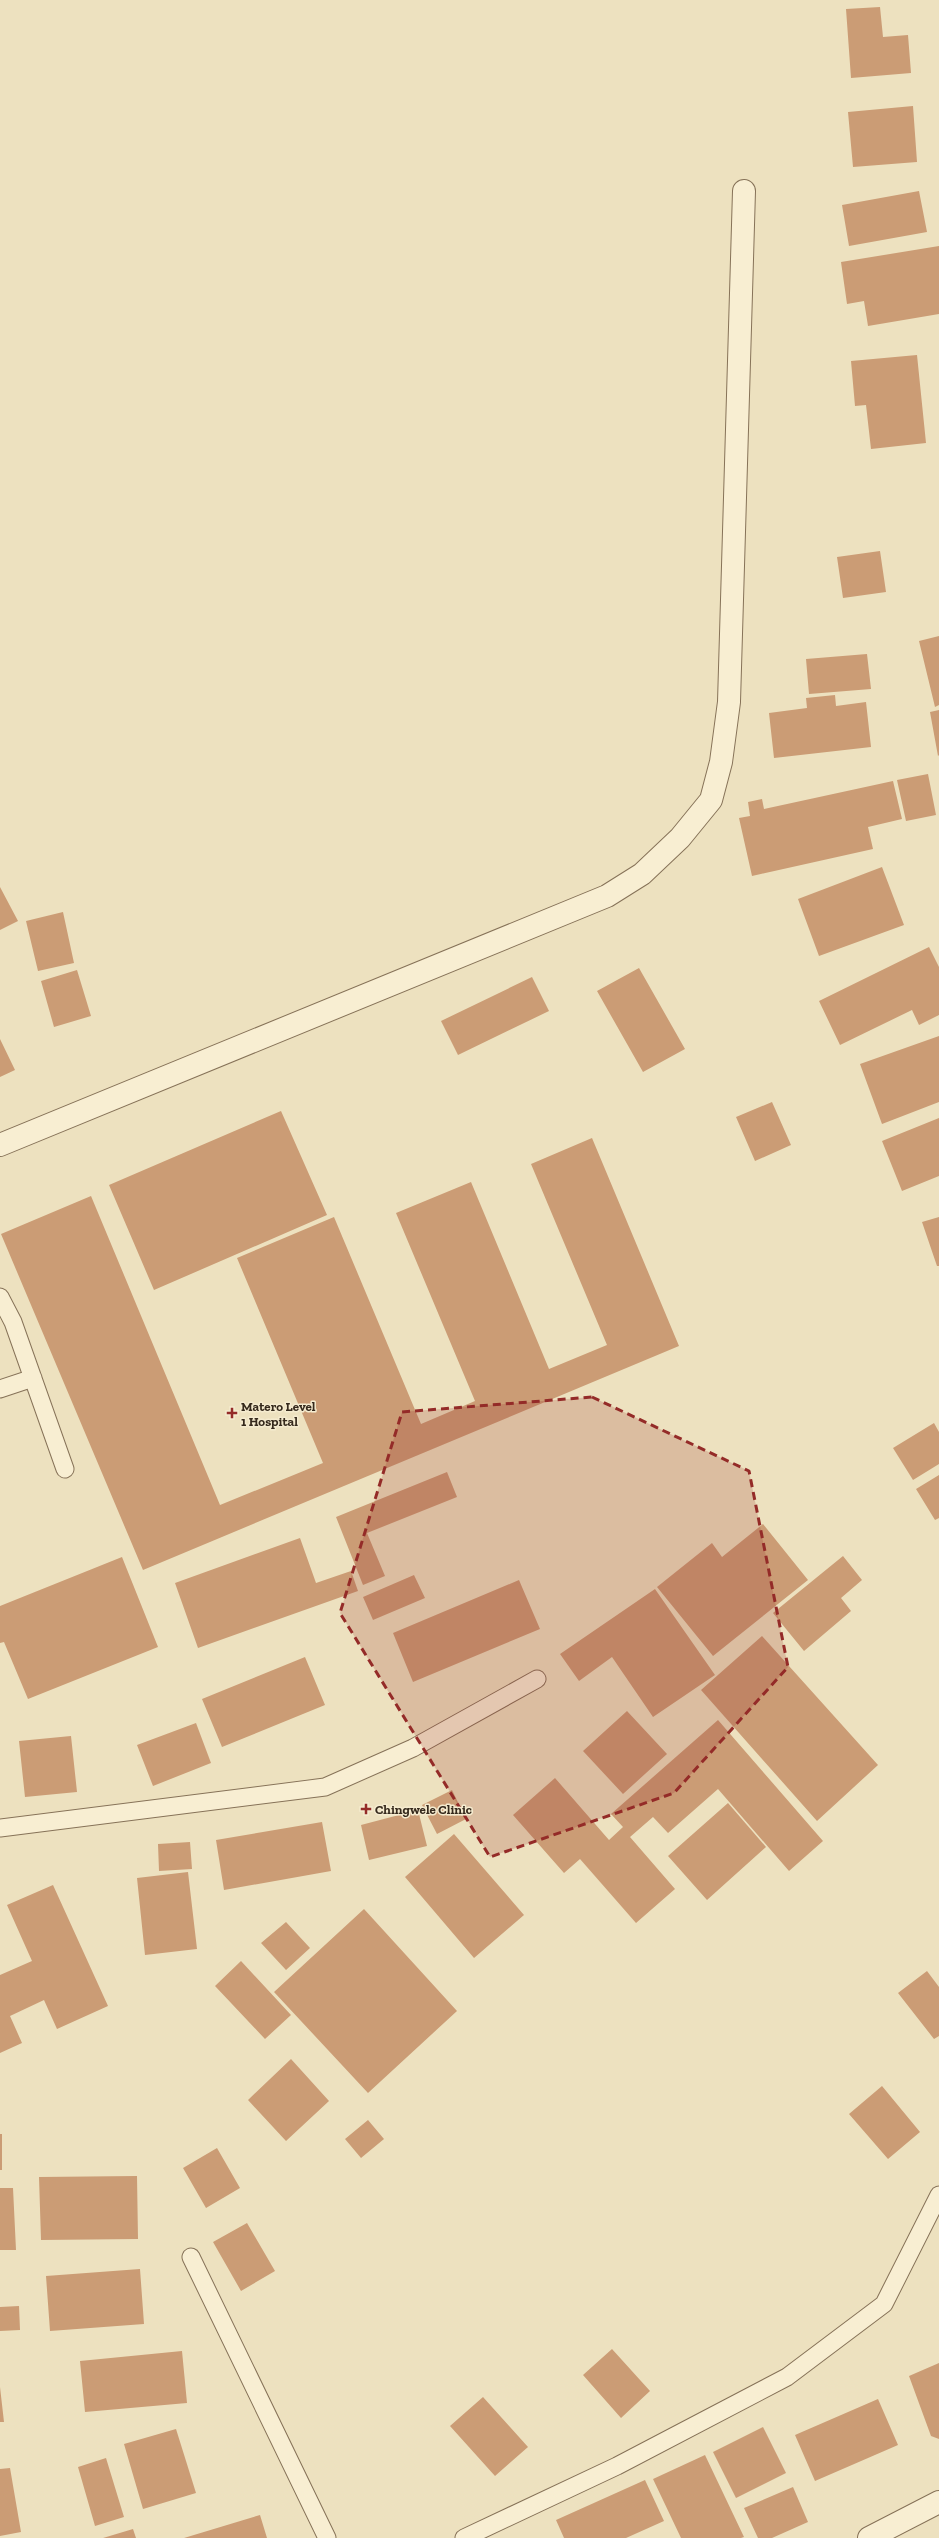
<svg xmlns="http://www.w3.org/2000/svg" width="939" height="2538" font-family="'Zilla Slab',serif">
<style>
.building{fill:#cb9c75}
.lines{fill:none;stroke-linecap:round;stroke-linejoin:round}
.service-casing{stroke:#867258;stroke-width:19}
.minor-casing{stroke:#867258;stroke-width:24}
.service{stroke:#f8eed2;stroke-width:17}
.minor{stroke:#f8eed2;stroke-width:22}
.marked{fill:#942b28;fill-opacity:0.2;stroke:#942b28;stroke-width:3;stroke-dasharray:8 5;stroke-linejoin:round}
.poi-dot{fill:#942b28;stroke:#f5ebcf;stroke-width:1.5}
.labels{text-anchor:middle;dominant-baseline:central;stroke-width:3;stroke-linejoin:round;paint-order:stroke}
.poi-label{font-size:13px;font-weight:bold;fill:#35291c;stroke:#f5ebcf;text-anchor:start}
</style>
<rect width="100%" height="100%" fill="#ede1bf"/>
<!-- building -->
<path class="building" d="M880,7L883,37L908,35L911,73L851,78L846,9Z
M913,106L917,162L853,167L848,112Z
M919,191L927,232L849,246L842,205Z
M939,246V314L868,326L864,301L847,304L841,262Z
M917,355L926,443L871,449L866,405L855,406L851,361Z
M880,551L886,592L843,598L837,557Z
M939,636V705L935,707L919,641Z
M867,654L871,689L809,694L806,659Z
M835,695L836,706L866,702L871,747L774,758L769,713L807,708L806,698Z
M939,710V755L938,756L930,712Z
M928,774L936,815L906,821L897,780Z
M893,781L902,819L868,827L873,849L752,876L739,818L750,816L748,802L762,799L764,809Z
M882,867L904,925L819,956L798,899Z
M0,887L18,921L0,930Z
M63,912L74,963L38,971L26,921Z
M929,947L939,967V1015L919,1025L912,1010L840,1045L819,1001Z
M639,968L685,1049L643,1072L597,991Z
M77,970L91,1016L54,1027L41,981Z
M532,977L549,1011L458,1055L441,1021Z
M939,1036V1102L882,1124L860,1064Z
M0,1039L15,1070L0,1077Z
M772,1102L791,1145L755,1161L736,1117Z
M281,1111L327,1215L154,1290L109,1185Z
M939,1118V1176L902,1191L882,1141Z
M592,1138L679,1346L143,1570L1,1234L91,1196L220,1505L323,1463L237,1258L334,1217L421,1424L475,1401L396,1213L471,1182L549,1369L607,1345L531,1164Z
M939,1217V1266H937L922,1222Z
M934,1423L939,1432V1464L913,1480L893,1448Z
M447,1472L457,1497L367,1533L385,1576L363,1585L336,1517Z
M939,1475V1518L935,1520L916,1489Z
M763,1524L808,1580L713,1656L657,1587L712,1543L722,1557Z
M300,1538L316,1583L351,1571L358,1591L198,1648L175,1583Z
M843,1556L862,1580L841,1598L851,1611L804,1651L773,1613Z
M122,1557L158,1647L28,1699L4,1642L0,1643V1606Z
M414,1575L425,1598L373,1620L363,1597Z
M519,1580L540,1629L413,1682L393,1633Z
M655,1589L715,1675L653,1717L612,1657L579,1681L560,1654Z
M762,1636L878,1765L817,1821L701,1690Z
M305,1657L325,1705L222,1747L202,1699Z
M627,1711L667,1754L623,1794L583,1751Z
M718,1720L823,1841L789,1871L718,1789L668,1833L653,1817L630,1837L675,1889L636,1923L580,1859L564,1873L513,1815L555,1778L609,1840L623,1827L611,1814Z
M196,1723L211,1763L153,1786L137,1745Z
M71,1736L77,1792L25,1797L19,1741Z
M452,1790L466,1819L437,1834L422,1805Z
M728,1803L766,1847L707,1900L668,1856Z
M418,1810L427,1846L369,1860L361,1825Z
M322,1822L331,1871L224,1890L216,1840Z
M454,1834L524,1915L474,1958L405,1877Z
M190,1842L192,1869L159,1871L158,1844Z
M188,1872L197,1949L145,1955L137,1878Z
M53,1885L108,2006L57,2029L44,2000L10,2016L22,2043L0,2053V1975L32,1961L7,1905Z
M364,1909L457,2011L368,2093L274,1992Z
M286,1922L310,1948L286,1970L261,1943Z
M241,1961L291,2015L265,2039L215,1986Z
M927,1971L939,1987V2036L934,2039L898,1993Z
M291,2059L329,2101L286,2141L248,2100Z
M882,2086L920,2132L888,2159L849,2114Z
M368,2120L384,2139L361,2158L345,2139Z
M0,2134H2V2170H0Z
M217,2148L240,2188L206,2208L183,2168Z
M137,2176L138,2239L41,2240L39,2177Z
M0,2188H13L16,2250H0Z
M247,2223L275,2271L241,2291L213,2242Z
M140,2269L144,2324L50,2331L46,2276Z
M19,2306L20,2330L0,2331V2307Z
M612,2349L650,2391L621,2418L583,2375Z
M182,2351L187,2403L85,2412L80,2361Z
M939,2363V2439L931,2436L909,2376Z
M0,2387L4,2422H0Z
M483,2397L528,2447L495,2476L450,2426Z
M878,2399L898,2445L815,2481L795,2435Z
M763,2427L786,2473L736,2498L713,2452Z
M176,2429L196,2493L143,2509L124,2444Z
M705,2455L744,2537L741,2538H681L653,2479Z
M106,2458L124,2517L95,2526L78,2467Z
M10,2468L21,2532L0,2536V2469Z
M645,2480L664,2521L626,2538H564L556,2520Z
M793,2487L808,2522L772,2538H758L744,2508Z
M260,2515L267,2538H184Z
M133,2529L136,2538H103Z"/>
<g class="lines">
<!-- service casing -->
<g class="service-casing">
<path id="service" d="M0,1297L13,1322L65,1469
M0,1389L33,1378
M0,1828L325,1787L413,1748L537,1679
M191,2257L327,2538
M464,2538L617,2466L787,2377L884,2304L939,2195"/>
</g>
<!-- minor casing -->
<g class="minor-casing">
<path id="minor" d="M0,1145L607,896L642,874L680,838L711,800L721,762L729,702L744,191
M869,2538L939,2502"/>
</g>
<!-- service -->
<use href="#service" class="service"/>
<!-- minor -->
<use href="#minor" class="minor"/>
</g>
<!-- marked area -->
<path class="marked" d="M592,1397L749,1471L788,1667L674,1793L490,1857L340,1613L402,1412Z"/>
<!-- markers -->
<g class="poi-dot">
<path d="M230 1407h4v4h4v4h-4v4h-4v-4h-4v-4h4z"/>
<path d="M364 1803h4v4h4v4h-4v4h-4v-4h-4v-4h4z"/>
</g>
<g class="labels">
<!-- poi labels -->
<g class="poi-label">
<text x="241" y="1406">Matero Level<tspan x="241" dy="15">1 Hospital</tspan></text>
<text x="375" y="1809">Chingwele Clinic</text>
</g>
</g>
</svg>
